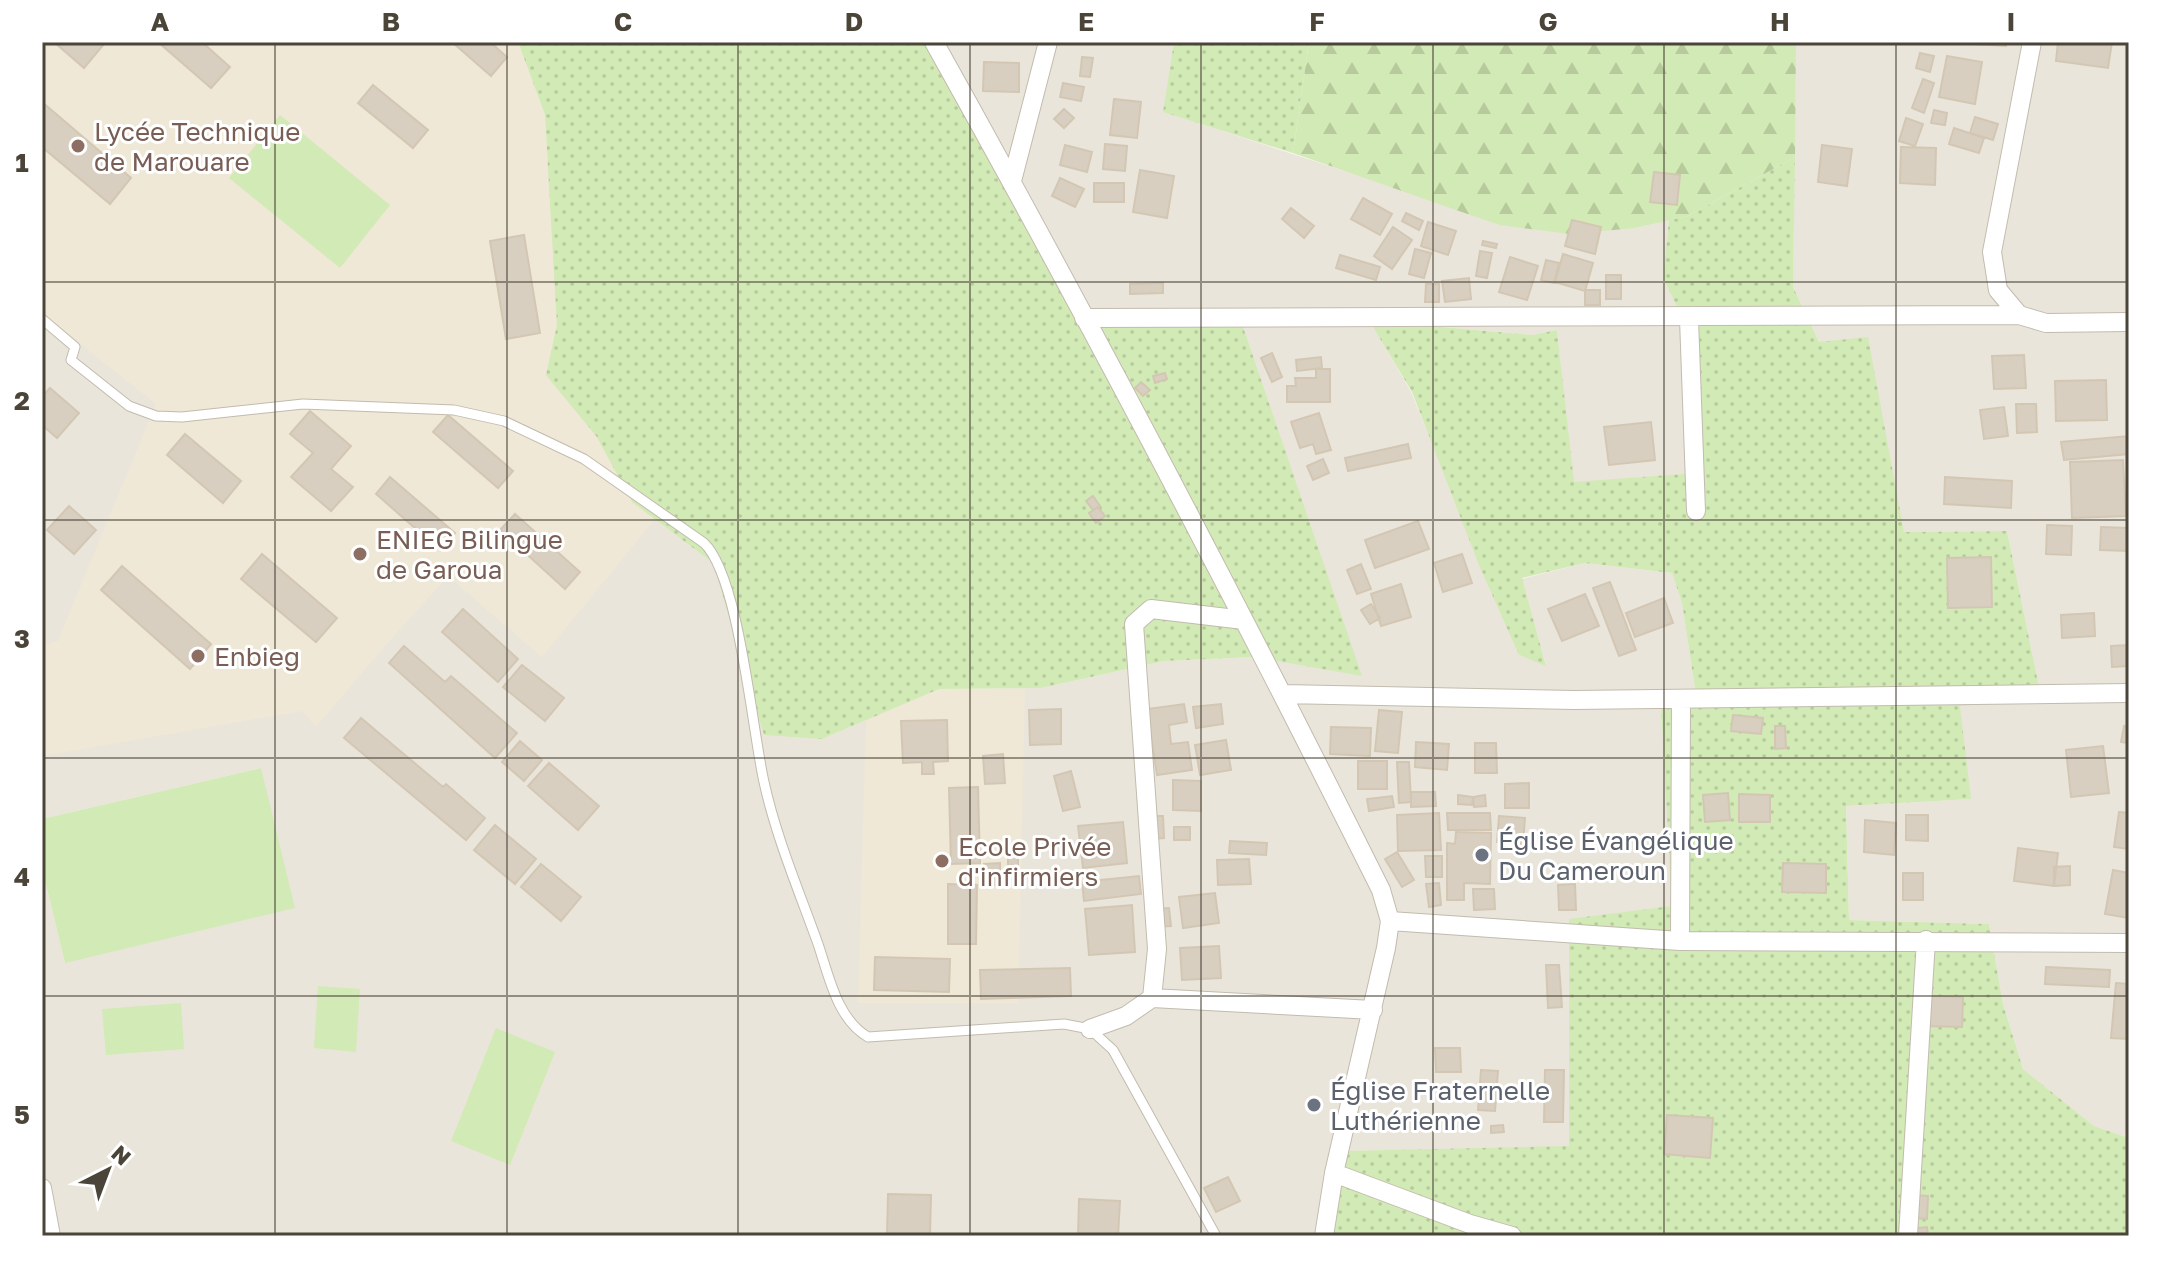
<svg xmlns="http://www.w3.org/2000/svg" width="2171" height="1278" font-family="'Golos Text',sans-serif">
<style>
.residential{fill:#eae5da}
.education{fill:#efe8d6}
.grass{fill:url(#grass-dots)}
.forest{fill:url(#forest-firs)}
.pitch{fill:#d2eab5}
.building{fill:#d8cfc1;stroke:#d3c7b4;stroke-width:2}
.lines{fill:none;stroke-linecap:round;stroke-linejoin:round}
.lane-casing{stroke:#c2bbae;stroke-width:11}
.street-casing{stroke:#c2bbae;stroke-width:20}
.lane{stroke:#fff;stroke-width:9}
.street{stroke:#fff;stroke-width:18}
.grid{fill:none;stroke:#4b4439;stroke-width:2;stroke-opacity:0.55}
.education-dot{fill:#8d6e63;stroke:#fff;stroke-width:3}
.worship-dot{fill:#6b7280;stroke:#fff;stroke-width:3}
.labels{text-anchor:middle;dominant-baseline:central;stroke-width:6;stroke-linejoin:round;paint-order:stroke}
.education-label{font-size:26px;fill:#785e54;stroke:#fff;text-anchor:start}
.worship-label{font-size:26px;fill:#5b616d;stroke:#fff;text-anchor:start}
.neatline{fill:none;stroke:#4b4439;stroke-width:3}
.grid-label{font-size:26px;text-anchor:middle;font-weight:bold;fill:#4b4439}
</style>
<defs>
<pattern id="grass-dots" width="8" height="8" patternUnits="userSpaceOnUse" patternTransform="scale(2)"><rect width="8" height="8" fill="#d2eab5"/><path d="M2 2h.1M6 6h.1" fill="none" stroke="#b6ca9c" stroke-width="1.8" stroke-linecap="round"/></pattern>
<pattern id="forest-firs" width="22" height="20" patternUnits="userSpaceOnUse" patternTransform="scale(2)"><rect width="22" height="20" fill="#d2eab5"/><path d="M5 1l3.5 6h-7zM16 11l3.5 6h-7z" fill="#b6ca9c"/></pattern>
</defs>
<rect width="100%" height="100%" fill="#f6f3ec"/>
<!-- residential -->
<path class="residential" d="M42,42H518L632,502L713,563L822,739L939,689L1041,688L1164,661L1255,657L1361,675L1093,315L935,42H1174L1164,112L1433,200L1499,225L1635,228L1669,220L1663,278L1679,311L1696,473L1573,483L1557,330L1532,335L1431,326L1374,328L1411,392L1519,655L1546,665L1522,579L1585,563L1672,573L1682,603L1697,702L1673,907L1569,942V1147L1340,1151L1331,1236H42V868L65,963L261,768L42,819Z
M1796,42H2129V1138L2094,1126L2023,1069L2003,1004L1989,924L1849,920L1846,806L1970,799L1959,706L2042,701L2007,531L1904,532L1886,445L1819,342L1793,287Z"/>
<!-- education -->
<path class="education" d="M42,42H518L545,115L557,325L546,375L597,437L632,502L655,519L542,657L448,576L382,649L316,727L302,711L42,756V646L58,641L156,404L42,313Z
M939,689H1025L1018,1003H858L866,720Z"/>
<!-- grass -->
<path class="grass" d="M518,42H935L1093,315L1241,321L1362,676L1255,657L1164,661L1041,688L939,689L822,739L764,735L713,563L632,502L597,437L546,375L557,325L545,115Z
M1174,42H1309L1293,153L1163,112Z
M1795,157L1793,287L1819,342L1868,337L1904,532L2007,531L2042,701L1960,706L1971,799L1846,806L1849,920L1989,924L2003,1004L2023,1069L2094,1126L2129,1138V1236H1331L1340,1151L1569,1146V919L1672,906L1661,705L1697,702L1682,603L1672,573L1585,563L1522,578L1546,666L1519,655L1479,565L1412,392L1373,327L1431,326L1532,335L1557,330L1574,482L1696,473L1679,311L1663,278L1669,220L1688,216Z"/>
<!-- forest -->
<path class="forest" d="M1309,42H1796L1795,157L1688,216L1635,228L1570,234L1499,225L1293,153Z"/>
<!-- pitch -->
<path class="pitch" d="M280,115L390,205L340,268L229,178Z
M261,768L295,908L65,963L42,868V819Z
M318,986L360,989L356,1052L314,1048Z
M181,1003L184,1049L106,1055L102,1009Z
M496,1028L555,1052L510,1165L451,1141Z"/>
<!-- building -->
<path class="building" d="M54,42H102L104,44L84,68Z
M158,42H202L230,67L211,88Z
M452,42H490L507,57L491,76Z
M1938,42H2006V46Z
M2058,42H2112L2108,68L2056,61Z
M1920,53L1934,56L1930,72L1916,68Z
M1947,56L1982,62L1975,104L1939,97Z
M1082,57L1093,58L1090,77L1080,76Z
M984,62L1019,63V92L983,91Z
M1923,79L1934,83L1924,113L1912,108Z
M1063,83L1084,87L1081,101L1060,97Z
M373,85L428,130L413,148L358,103Z
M1114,99L1141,102L1137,138L1110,135Z
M42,102L131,178L110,204L42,147Z
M1064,109L1074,118L1064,128L1054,119Z
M1934,110L1947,113L1945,125L1931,123Z
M1975,117L1998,124L1993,140L1970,133Z
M1906,118L1923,124L1915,146L1899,141Z
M1954,128L1984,138L1979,153L1949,144Z
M1105,144L1127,146L1125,171L1103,169Z
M1065,145L1092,152L1087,172L1060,165Z
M1822,145L1852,149L1847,186L1818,182Z
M1901,147L1936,148L1935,185L1900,183Z
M1140,170L1174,176L1167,218L1133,212Z
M1654,172L1680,175L1677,205L1650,202Z
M1060,178L1084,189L1075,207L1052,196Z
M1094,183H1124V202H1094Z
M1363,198L1392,214L1380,235L1351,219Z
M1291,208L1314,226L1304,238L1282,219Z
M1406,213L1423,221L1419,230L1402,221Z
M1572,220L1601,227L1595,254L1565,246Z
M1428,222L1456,231L1448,255L1421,246Z
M1393,227L1412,240L1392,269L1374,256Z
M524,235L540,333L506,339L490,241Z
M1483,241L1497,244L1496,248L1482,245Z
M1415,249L1431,253L1424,278L1409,274Z
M1480,251L1492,253L1487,278L1476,276Z
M1563,254L1593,263L1585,291L1555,282Z
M1340,255L1380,267L1376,280L1336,268Z
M1510,257L1538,266L1527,300L1499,292Z
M1546,260L1559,263L1554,283L1541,280Z
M1606,275H1621V299H1606Z
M1469,278L1471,299L1445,302L1442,281Z
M1163,283V293L1130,294V284Z
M1426,284H1439V302H1425Z
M1585,290H1600V305H1585Z
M1272,353L1282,377L1272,382L1261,358Z
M2024,355L2026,388L1994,389L1992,356Z
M1321,357L1322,368L1297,371L1296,360Z
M1316,369H1330V402H1287V386H1296L1295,378H1316Z
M1165,373L1167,379L1155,383L1153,376Z
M2106,380L2107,420L2056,421L2055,381Z
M1141,382L1150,390L1143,396L1135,388Z
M50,388L79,413L57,438L42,425V397Z
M2016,404H2036L2037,432L2017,433Z
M2004,407L2008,436L1984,439L1980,410Z
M310,411L351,446L331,469L353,487L331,511L291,477L313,453L290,434Z
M1319,413L1331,450L1316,454L1313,444L1300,448L1291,422Z
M448,415L513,471L498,488L433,432Z
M1651,422L1655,460L1609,465L1604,427Z
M185,434L241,481L223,503L167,455Z
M2129,436V454L2064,460L2061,442Z
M1408,444L1411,458L1348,471L1345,458Z
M1323,459L1329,473L1313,480L1307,466Z
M2123,460L2126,516L2072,518L2070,462Z
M390,477L455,533L440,550L376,494Z
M1945,477L2012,481L2011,508L1944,504Z
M1093,496L1100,506L1093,510L1086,501Z
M69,506L96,530L74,554L47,530Z
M1098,507L1105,516L1096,523L1089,513Z
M515,514L580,572L565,589L500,530Z
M1418,521L1429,549L1375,568L1365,540Z
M2047,525L2072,526L2071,555L2046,554Z
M2101,527L2128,528V551L2100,550Z
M262,554L337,618L316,642L241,579Z
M1462,554L1472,583L1443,592L1434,563Z
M1991,557L1992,607L1948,608L1947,558Z
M1361,564L1371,589L1357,594L1347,570Z
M122,566L211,644L190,669L101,590Z
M1610,582L1636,650L1619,656L1593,588Z
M1401,584L1411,617L1381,626L1371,594Z
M1585,594L1599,626L1562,641L1548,609Z
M1664,598L1673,623L1635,637L1626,613Z
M1371,604L1380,618L1370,624L1361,610Z
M463,609L518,659L498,682L442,632Z
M2094,613L2095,636L2062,638L2061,615Z
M2129,645V666L2112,667L2111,646Z
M404,646L445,682L451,676L517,733L495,758L389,663Z
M522,665L564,698L545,721L503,687Z
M1184,704L1187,722L1169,725L1171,744L1188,742L1192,770L1157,775L1147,709Z
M1221,704L1223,724L1196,728L1193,707Z
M1061,709V744L1030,745L1029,710Z
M1379,710L1402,712L1398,753L1375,751Z
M1733,715L1763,718L1761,734L1731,731Z
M361,718L443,787L446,784L485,818L466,840L344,738Z
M947,720L948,761L933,762L934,774H922V762L903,763L901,721Z
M1775,726H1785L1786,748L1775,749Z
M2124,726L2129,727V743L2121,742Z
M1331,727L1371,728L1370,756L1330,754Z
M1226,740L1231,770L1200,775L1195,745Z
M520,741L542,760L524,781L502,762Z
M1416,742L1449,744L1447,770L1415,767Z
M1475,743H1496L1497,773H1475Z
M2103,746L2109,793L2071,797L2066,750Z
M1003,754L1005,783L985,784L983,756Z
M1358,761H1387V789H1358Z
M1397,762H1409L1411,802L1399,803Z
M549,763L599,806L578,830L528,786Z
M1071,771L1080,807L1063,811L1054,776Z
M1173,780L1201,781V811L1173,810Z
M1529,783V808H1505V784Z
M978,787L980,863L951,864L949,788Z
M1411,792H1435L1436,806L1411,807Z
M1728,793L1730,820L1705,822L1703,795Z
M1739,794L1770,795V822H1739Z
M1458,795L1473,797L1472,805L1458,804Z
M1485,795L1486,806L1474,807L1473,797Z
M1392,796L1394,807L1369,811L1367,799Z
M2119,812L2129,813V849L2114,847Z
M1439,813L1441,850L1398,851L1397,815Z
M1447,813H1490L1491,830H1448Z
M1906,815H1928V841L1906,840Z
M1151,816H1163L1164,838L1152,839Z
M1499,816L1525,818L1523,845L1497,842Z
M1865,820L1896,823L1894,855L1864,852Z
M1123,822L1127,863L1083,868L1078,826Z
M495,825L536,859L515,884L474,850Z
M1174,827H1190V840H1174Z
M1456,832L1491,833L1490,884L1464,883V900H1447V843L1455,844Z
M1230,841L1267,843L1266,855L1229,853Z
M2018,848L2058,853L2054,886L2014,881Z
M1008,849H1018V865L1008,866Z
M1397,852L1414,880L1402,887L1385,859Z
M1425,856H1442V877H1426Z
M1249,859L1251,884L1218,885L1217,860Z
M1000,863V885L984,886V864Z
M1783,863L1826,864V893L1782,892Z
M541,864L581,897L561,921L521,887Z
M2070,866V885L2054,886V867Z
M2113,870L2129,873V918L2105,914Z
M1903,873H1923V900H1903Z
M1139,876L1141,894L1084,901L1082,882Z
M1439,883L1441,905L1429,907L1426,884Z
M948,884L977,885L976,944H948Z
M1575,884L1576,910H1559L1558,885Z
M1473,889H1494L1495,909L1474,910Z
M1215,893L1219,923L1183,928L1179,897Z
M1132,905L1135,952L1089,955L1085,909Z
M1169,908L1171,926L1156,927L1155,909Z
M1219,946L1221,978L1182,980L1180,948Z
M875,957L950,959L949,992L874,990Z
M1546,965H1559L1562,1007L1548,1008Z
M2046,967L2110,970L2109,987L2045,984Z
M1070,968L1071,996L981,999L980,970Z
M2116,983L2129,984V1039L2111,1038Z
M1927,996L1963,997L1962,1027L1925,1026Z
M1435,1048H1460L1461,1072H1436Z
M1481,1070L1498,1071L1495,1111L1478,1110Z
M1545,1070H1564L1563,1122H1544Z
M1667,1115L1713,1118L1710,1158L1664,1154Z
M1503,1125L1504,1132L1491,1133V1126Z
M1228,1177L1240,1201L1216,1212L1204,1188Z
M888,1194L931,1195L930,1236H887Z
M1914,1195L1928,1196L1927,1219L1912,1218Z
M1079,1199L1120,1201L1118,1236H1078Z
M1927,1227L1928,1236H1910L1909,1229Z"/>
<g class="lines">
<!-- lane casing -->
<g class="lane-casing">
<path id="lane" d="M42,319L75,347L71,360L129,406L156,416L182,417L303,404L454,410L504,421L584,459L704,543C739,576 752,729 764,782C776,837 799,891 818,944C829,976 837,1019 868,1037L1064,1024L1090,1029L1113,1050L1216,1236"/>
</g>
<!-- street casing -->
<g class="street-casing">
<path id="street" d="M934,42C1090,321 1238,604 1381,890L1390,921L1386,948L1334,1173L1324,1236
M2032,42L1992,252L1998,290L2019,315L2046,323L2129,322
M1012,181L1048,42
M1084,318C1396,315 1707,318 2019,315
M1689,319L1696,511
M1283,694L1574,700L2129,693
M1390,921L1680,941L2129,943
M1680,941L1681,699
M1152,998L1157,949L1134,624L1151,609L1244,620
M1090,1029L1126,1016L1152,998L1373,1010
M1334,1173L1470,1224L1512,1236
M42,1188L51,1236
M1908,1236L1926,940"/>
</g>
<!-- lane -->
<use href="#lane" class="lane"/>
<!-- street -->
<use href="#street" class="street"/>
</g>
<!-- grid -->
<path class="grid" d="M275,42V1236M507,42V1236M738,42V1236M970,42V1236M1201,42V1236M1433,42V1236M1664,42V1236M1896,42V1236M42,282H2129M42,520H2129M42,758H2129M42,996H2129"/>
<!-- markers -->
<g class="education-dot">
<circle cx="78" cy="146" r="8"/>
<circle cx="360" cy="554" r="8"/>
<circle cx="198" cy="656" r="8"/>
<circle cx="942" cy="861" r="8"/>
</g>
<g class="worship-dot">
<circle cx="1482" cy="855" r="8"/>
<circle cx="1314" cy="1105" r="8"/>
</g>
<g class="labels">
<!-- education labels -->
<g class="education-label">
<text x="94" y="131">Lycée Technique<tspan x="94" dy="30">de Marouare</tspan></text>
<text x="376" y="539">ENIEG Bilingue<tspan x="376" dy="30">de Garoua</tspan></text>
<text x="214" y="656">Enbieg</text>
<text x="958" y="846">Ecole Privée<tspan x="958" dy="30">d'infirmiers</tspan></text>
</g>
<!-- worship labels -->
<g class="worship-label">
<text x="1498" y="840">Église Évangélique<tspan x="1498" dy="30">Du Cameroun</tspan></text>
<text x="1330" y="1090">Église Fraternelle<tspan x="1330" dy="30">Luthérienne</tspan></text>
</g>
</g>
<!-- border -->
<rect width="2171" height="1278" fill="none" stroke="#ffffff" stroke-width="88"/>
<!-- north arrow -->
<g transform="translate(108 1170) rotate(42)" stroke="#ffffff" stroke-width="6" paint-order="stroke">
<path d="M0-6L14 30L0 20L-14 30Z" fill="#4b4439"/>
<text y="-12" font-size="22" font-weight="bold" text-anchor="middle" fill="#4b4439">N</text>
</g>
<rect x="44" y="44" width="2083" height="1190" class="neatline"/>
<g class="grid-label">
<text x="160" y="31">A</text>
<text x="391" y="31">B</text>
<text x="623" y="31">C</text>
<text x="854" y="31">D</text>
<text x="1086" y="31">E</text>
<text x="1317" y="31">F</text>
<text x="1548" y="31">G</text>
<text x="1780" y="31">H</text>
<text x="2011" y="31">I</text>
<text x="22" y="172">1</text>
<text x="22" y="410">2</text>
<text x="22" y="648">3</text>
<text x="22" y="886">4</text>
<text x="22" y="1124">5</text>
</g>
</svg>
